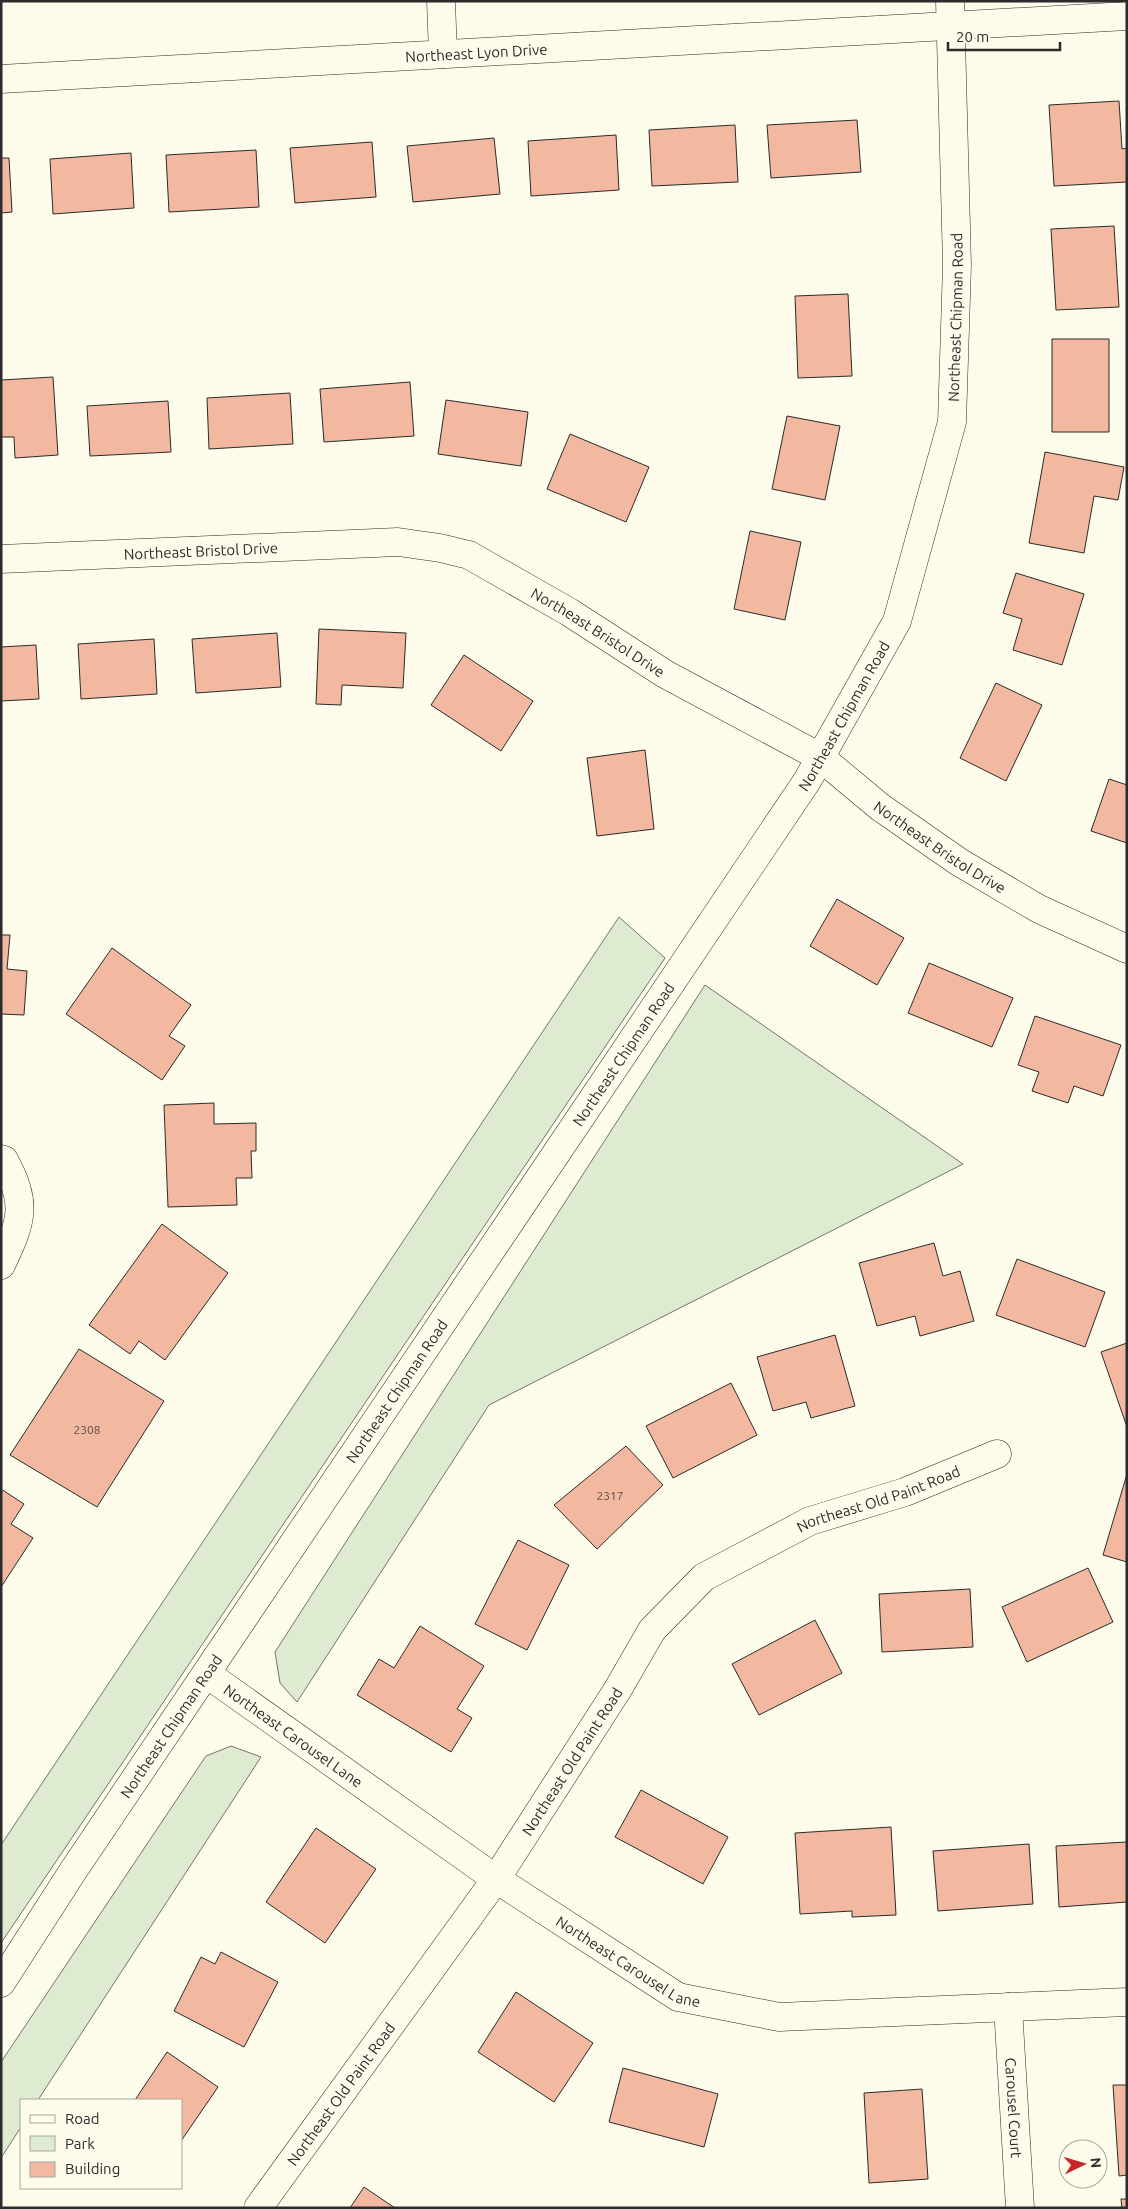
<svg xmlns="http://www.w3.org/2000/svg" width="1128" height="2209" font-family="Ubuntu,sans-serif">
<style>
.green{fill:#deebd1;stroke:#74746e}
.building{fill:#f2b8a0;stroke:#2b2b2b}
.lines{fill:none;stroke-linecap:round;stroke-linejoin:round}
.street-casing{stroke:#2b2b2b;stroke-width:29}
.street{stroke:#fdfbea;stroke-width:28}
.labels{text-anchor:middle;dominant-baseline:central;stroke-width:4;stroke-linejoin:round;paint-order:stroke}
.number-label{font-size:12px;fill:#5d4e48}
.street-label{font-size:15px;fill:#2b2b2b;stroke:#fdfbea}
</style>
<rect width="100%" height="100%" fill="#fdfbea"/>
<!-- green -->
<path class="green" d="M619,917L665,958L1,1943V1845Z
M705,985L963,1164L489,1405L297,1702L280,1683L275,1652Z
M231,1746L261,1757L38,2100H21V2127L1,2158V2062L206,1756Z"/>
<!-- building -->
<path class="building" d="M1119,101L1122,149L1127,148V182L1054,186L1049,105Z
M857,120L861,172L771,178L767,125Z
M735,125L738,182L652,186L649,130Z
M616,135L619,190L531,196L528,141Z
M494,138L500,194L413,202L407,146Z
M372,142L376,197L295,203L290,148Z
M256,150L259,207L169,212L166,155Z
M131,153L134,208L53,214L50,159Z
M1,158H9L12,212L1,213Z
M1114,226L1119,307L1056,310L1051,229Z
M848,294L852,376L798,378L795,296Z
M1052,339H1109V432H1052Z
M53,377L58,455L15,458L14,437H1V380Z
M410,382L414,436L324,442L320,389Z
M290,393L293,444L209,449L207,398Z
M446,400L528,412L521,466L438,454Z
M168,401L171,452L90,456L87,406Z
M787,416L840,426L825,500L772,489Z
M570,434L649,467L626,522L547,489Z
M1045,452L1124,467L1118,500L1094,496L1084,553L1029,543Z
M750,531L801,542L785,620L734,609Z
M1016,573L1084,594L1062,665L1013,650L1022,619L1003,613Z
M319,629L406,633L403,688L342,685L341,705L316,704Z
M277,633L281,687L196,693L192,639Z
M154,639L157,694L81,699L78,644Z
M36,645L39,699L1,701V647Z
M464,655L533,701L501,751L431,705Z
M996,683L1042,705L1006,781L960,758Z
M645,750L654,829L597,836L587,758Z
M1109,779L1127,785V843L1091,831Z
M837,899L904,938L877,985L810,946Z
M1,935H10L7,969L27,971L24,1015L1,1014Z
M112,948L191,1005L169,1036L185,1046L162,1080L66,1014Z
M929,963L1013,998L992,1047L908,1013Z
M1035,1016L1121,1045L1103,1096L1074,1086L1068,1103L1032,1091L1039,1072L1018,1065Z
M214,1103V1124L256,1123V1151H251L252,1178H236L237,1205L168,1207L164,1105Z
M162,1224L228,1273L165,1360L139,1341L130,1354L89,1325Z
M934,1243L943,1276L960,1271L974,1321L920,1336L915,1316L877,1326L859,1263Z
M1017,1259L1105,1292L1085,1347L996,1315Z
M835,1335L855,1406L811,1418L806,1402L773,1411L757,1357Z
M1127,1343V1427L1101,1352Z
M79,1349L164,1401L97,1507L10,1455Z
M731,1383L757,1435L673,1478L646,1426Z
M626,1446L663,1485L597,1549L554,1505Z
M1127,1474V1562L1103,1555Z
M1,1489L24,1504L11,1524L33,1538L1,1587Z
M518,1540L569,1565L527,1650L475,1624Z
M1088,1568L1113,1622L1027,1662L1002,1607Z
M970,1589L973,1647L882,1652L879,1594Z
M815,1620L842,1673L759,1715L732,1664Z
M420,1626L484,1666L457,1709L472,1718L451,1752L357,1695L379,1659L394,1668Z
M641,1790L728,1837L703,1884L615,1837Z
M891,1827L896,1915L852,1917V1911L800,1914L795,1833Z
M316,1828L376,1869L325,1943L266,1902Z
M1127,1842V1902L1059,1907L1056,1846Z
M1029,1844L1033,1904L938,1911L933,1851Z
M221,1952L278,1982L244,2047L174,2011L201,1957L215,1964Z
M516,1992L593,2043L554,2102L478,2052Z
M167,2052L218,2087L181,2141V2100H135Z
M623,2068L718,2094L704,2147L609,2122Z
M1113,2085H1127V2175L1119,2176Z
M922,2089L928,2179L869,2183L864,2093Z
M364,2187L395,2208H350Z
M1121,2199H1127V2208H1122Z"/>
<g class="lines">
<!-- street casing -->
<g class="street-casing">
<g id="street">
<path d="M441,1L443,54"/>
<path id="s1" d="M1,79L1127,16"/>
<path id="s2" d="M1,559L398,542L440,548L469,555L569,612L665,674L820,757L880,807L959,862L1039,909L1127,949"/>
<path d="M1,1159L4,1160C28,1204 22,1221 1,1265"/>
<path id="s3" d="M207,1674L496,1879L678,1997L779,2017L1127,2002"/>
<path id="s4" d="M1,1983L73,1871L807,781L897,621L952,422L957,265L950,1"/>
<path id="s5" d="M1008,2007L1020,2208"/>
<path id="s6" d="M258,2208L496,1879L618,1689L652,1630L704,1577L810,1521L905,1492L997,1454"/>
</g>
</g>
<!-- street -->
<use href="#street" class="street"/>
</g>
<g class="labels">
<!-- number labels -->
<g class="number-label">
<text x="87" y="1429">2308</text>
<text x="610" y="1495">2317</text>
</g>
<!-- street labels -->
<g class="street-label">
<text stroke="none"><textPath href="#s1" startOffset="476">Northeast Lyon Drive</textPath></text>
<text stroke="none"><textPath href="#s4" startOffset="1942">Northeast Chipman Road</textPath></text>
<text stroke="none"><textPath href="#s2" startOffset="200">Northeast Bristol Drive</textPath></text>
<text stroke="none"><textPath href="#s2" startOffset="620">Northeast Bristol Drive</textPath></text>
<text stroke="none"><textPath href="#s4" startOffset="1522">Northeast Chipman Road</textPath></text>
<text stroke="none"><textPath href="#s2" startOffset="1025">Northeast Bristol Drive</textPath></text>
<text stroke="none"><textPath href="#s4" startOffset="1118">Northeast Chipman Road</textPath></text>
<text stroke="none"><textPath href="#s4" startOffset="712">Northeast Chipman Road</textPath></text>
<text stroke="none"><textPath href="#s6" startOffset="966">Northeast Old Paint Road</textPath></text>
<text stroke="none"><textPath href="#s4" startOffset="308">Northeast Chipman Road</textPath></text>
<text stroke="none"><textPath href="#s3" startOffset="106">Northeast Carousel Lane</textPath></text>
<text stroke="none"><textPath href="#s6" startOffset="546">Northeast Old Paint Road</textPath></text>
<text stroke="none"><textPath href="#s3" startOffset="511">Northeast Carousel Lane</textPath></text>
<text stroke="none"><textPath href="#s6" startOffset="141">Northeast Old Paint Road</textPath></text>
<text stroke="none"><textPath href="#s5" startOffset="101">Carousel Court</textPath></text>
</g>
</g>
<!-- border -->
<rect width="1128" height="2209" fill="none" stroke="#2b2b2b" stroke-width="5"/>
<!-- legend -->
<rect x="20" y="2099" width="162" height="90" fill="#fdfbea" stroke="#a9a89e"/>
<rect x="30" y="2115" width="25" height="8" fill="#fdfbea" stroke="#a9a89e"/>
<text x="65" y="2124" font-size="15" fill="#2b2b2b">Road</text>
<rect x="30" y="2136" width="25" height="15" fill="#deebd1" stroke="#a9a89e"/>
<text x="65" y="2149" font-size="15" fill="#2b2b2b">Park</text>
<rect x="30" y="2162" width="25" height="15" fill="#f2b8a0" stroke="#a9a89e"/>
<text x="65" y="2174" font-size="15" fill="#2b2b2b">Building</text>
<!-- north arrow -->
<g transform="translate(1083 2164) rotate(85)"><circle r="24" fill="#fdfbea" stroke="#a9a89e"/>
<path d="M0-4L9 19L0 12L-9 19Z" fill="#c62828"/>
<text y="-8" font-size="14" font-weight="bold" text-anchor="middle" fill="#2b2b2b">N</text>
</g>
<!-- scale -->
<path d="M948 42v8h112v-8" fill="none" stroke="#2b2b2b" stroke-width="2.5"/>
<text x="956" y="42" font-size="15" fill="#2b2b2b" stroke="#fdfbea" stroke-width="4" paint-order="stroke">20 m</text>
</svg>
